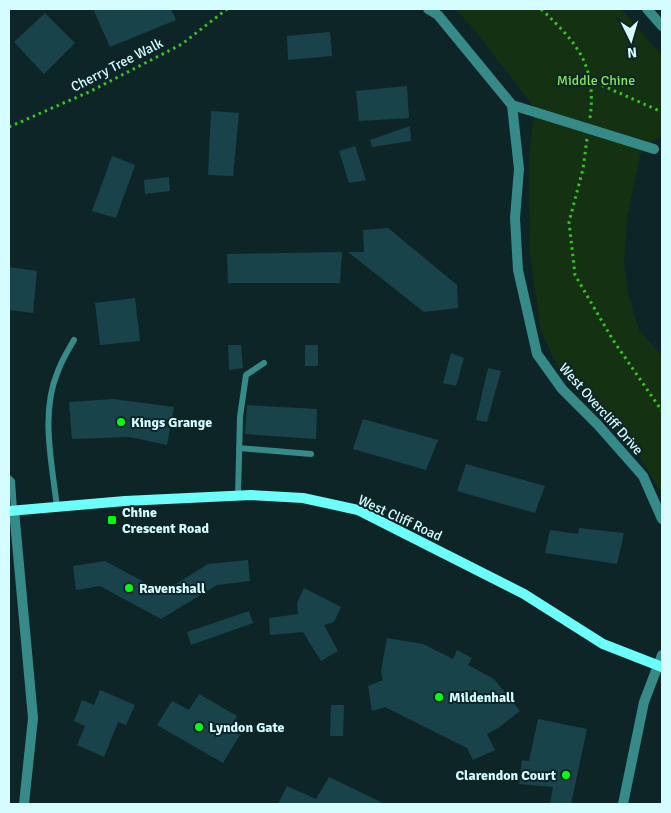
<svg xmlns="http://www.w3.org/2000/svg" width="671" height="813" font-family="Signika,sans-serif">
<style>
.green{fill:#143211}
.building{fill:#19434a}
.lines{fill:none;stroke-linecap:round;stroke-linejoin:round}
.path{stroke:#3ac028;stroke-width:3;stroke-dasharray:2.5 4;stroke-linecap:butt}
.lane{stroke:#368a88;stroke-width:6}
.street{stroke:#368a88;stroke-width:10}
.secondary{stroke:#6cfffa;stroke-width:10}
.street-bridge{stroke:#368a88;stroke-width:10}
.poi-dot{fill:#01ff0b;stroke:#0e2528;stroke-width:2}
.labels{text-anchor:middle;dominant-baseline:central;stroke-width:4;stroke-linejoin:round;paint-order:stroke}
.street-label{font-size:14px;fill:#d5fdff;stroke:#0e2528}
.park-label{font-size:14px;fill:#85e759;stroke:#0e2528}
.poi-label{font-size:14px;font-weight:bold;fill:#d5fdff;stroke:#0e2528;text-anchor:start}
</style>
<rect width="100%" height="100%" fill="#0e2528"/>
<!-- green -->
<path class="green" d="M454,9H621L662,56V136L642,146L627,218L624,263L628,293L639,330L662,356V494L634,447L561,374L541,331L530,254L529,154L535,108L469,23Z"/>
<!-- building -->
<path class="building" d="M93,9H171L176,20L110,47Z
M45,13L75,43L44,74L14,42Z
M330,32L332,56L288,60L287,36Z
M407,86L409,118L359,121L356,91Z
M211,111L239,113L233,176L208,175Z
M410,126L411,141L372,147L370,140Z
M355,146L366,180L349,183L339,151Z
M112,156L135,165L116,218L92,211Z
M169,177L170,191L145,194L144,180Z
M388,228L457,285L458,308L424,312L348,252H364L363,230Z
M342,252L340,283H228L227,254Z
M9,267L37,271L33,313L9,310Z
M135,298L140,341L100,345L95,303Z
M228,345H241L243,368L229,370Z
M305,345H318V366H305Z
M451,353L464,358L456,386L443,383Z
M488,368L501,371L487,422L476,420Z
M113,399L174,407L167,445L130,437L72,439L69,402Z
M247,405L317,409L316,439L245,434Z
M363,419L438,440L426,470L353,449Z
M466,464L545,486L535,513L457,491Z
M579,528L624,533L617,564L545,553L550,530L578,534Z
M248,560L250,581L217,585L161,619L100,586L76,590L73,566L105,561L163,592L208,564Z
M304,588L341,607L334,622L324,625L338,651L321,661L303,632L270,635L269,618L298,614L297,603Z
M249,611L253,623L191,645L187,632Z
M387,638L423,644L453,659L457,650L472,658L468,665L494,679L520,711L498,728L487,734L495,750L473,760L467,748L385,707L372,711L368,686L383,680L381,671Z
M100,690L135,705L126,725L118,722L104,757L77,745L85,726L74,721L82,700L94,705Z
M199,694L237,716L229,729L240,735L223,763L157,725L172,701L189,710Z
M331,705H344L343,736H330Z
M538,719L587,729L571,804H550L553,787L519,784L522,760L529,761Z
M329,777L385,804H278L287,786L316,799Z"/>
<g class="lines">
<!-- path -->
<path class="path" d="M541,9C577,43 597,65 590,118
M590,80L662,112
M9,127L91,91L182,44L227,9
M587,139L583,169L569,222L575,275L613,340L662,411"/>
<!-- lane -->
<path class="lane" d="M239,448L311,454
M9,478L12,481L14,510
M238,496L240,417L246,375L264,363
M57,507C52,463 40,413 58,371C62,360 68,350 74,340"/>
<!-- street -->
<path class="street" d="M428,9L438,15L512,105L519,169L515,218L518,270L537,354L562,389L598,425L643,476L662,519
M647,9L662,26
M14,510L33,718L24,804
M623,804L644,702L662,655"/>
<!-- secondary -->
<path class="secondary" d="M9,511L125,501L251,495L303,498L358,510L524,594L603,644L662,667"/>
<!-- street-bridge -->
<path class="street-bridge" d="M512,105L654,149"/>
</g>
<!-- markers -->
<g class="poi-dot">
<circle cx="121" cy="422" r="5"/>
<rect x="107" y="515" width="10" height="10" rx="2.5"/>
<circle cx="129" cy="588" r="5"/>
<circle cx="439" cy="697" r="5"/>
<circle cx="199" cy="727" r="5"/>
<circle cx="566" cy="775" r="5"/>
</g>
<g class="labels">
<!-- street labels -->
<g class="street-label">
<text transform="translate(117 65) rotate(-27)">Cherry Tree Walk</text>
<text transform="translate(601 409) rotate(48)">West Overcliff Drive</text>
<text transform="translate(400 518) rotate(25)">West Cliff Road</text>
</g>
<!-- park labels -->
<g class="park-label">
<text x="596" y="80">Middle Chine</text>
</g>
<!-- poi labels -->
<g class="poi-label">
<text x="131" y="422">Kings Grange</text>
<text x="122" y="512">Chine<tspan x="122" dy="16">Crescent Road</tspan></text>
<text x="139" y="588">Ravenshall</text>
<text x="449" y="697">Mildenhall</text>
<text x="209" y="727">Lyndon Gate</text>
<text x="556" y="775" text-anchor="end">Clarendon Court</text>
</g>
</g>
<!-- border -->
<rect width="671" height="813" fill="none" stroke="#d5fdff" stroke-width="20"/>
<!-- north arrow -->
<g transform="translate(631 40) rotate(175)" stroke="#0e2528" stroke-width="4" paint-order="stroke">
<path d="M0-4L9 19L0 12L-9 19Z" fill="#d5fdff"/>
<text y="-8" font-size="14" font-weight="bold" text-anchor="middle" fill="#d5fdff">N</text>
</g>
</svg>
